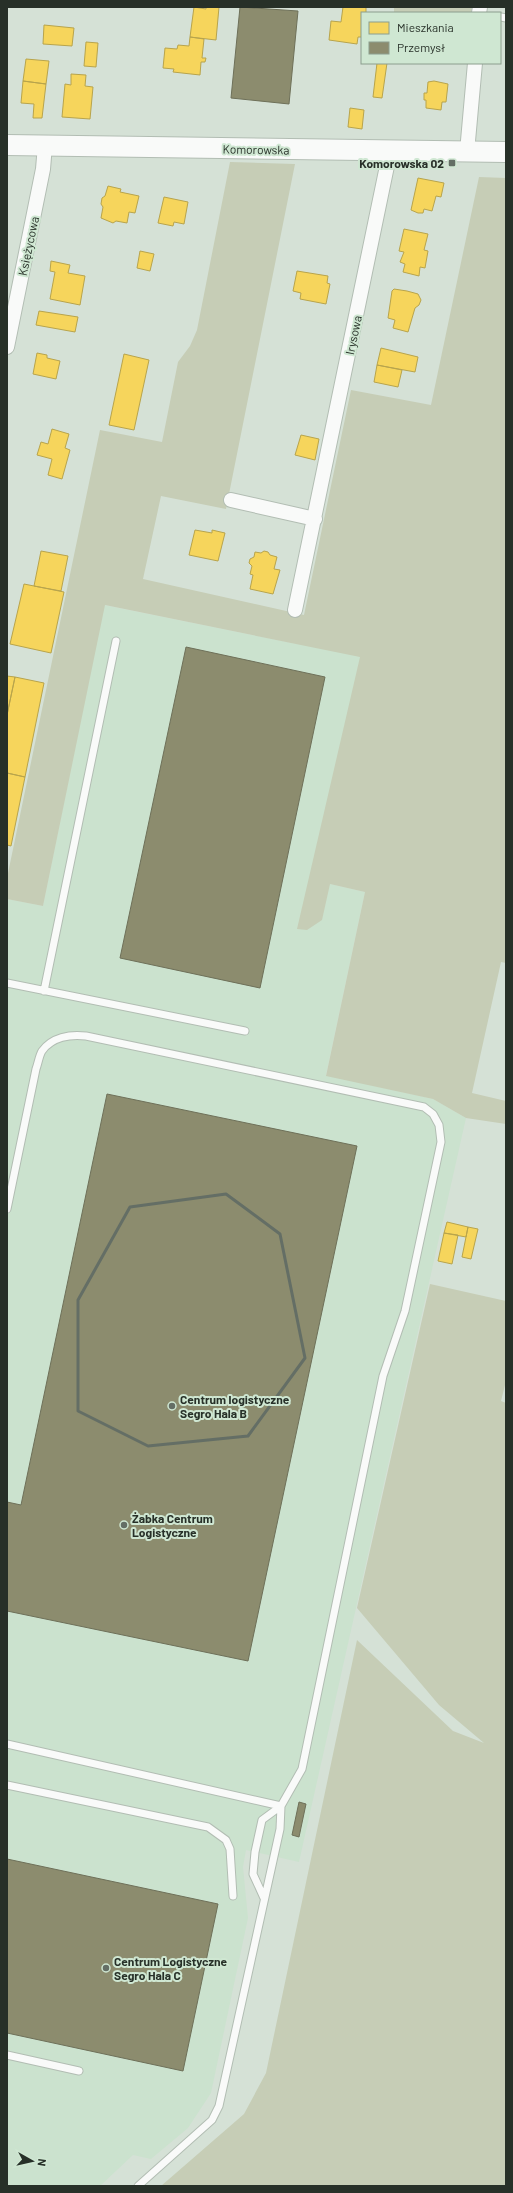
<svg xmlns="http://www.w3.org/2000/svg" width="513" height="2193" font-family="Barlow,sans-serif">
<style>
.built{fill:#cbe2ce}
.green{fill:#c6cdb6}
.homes{fill:#f6d55c;stroke:#b8a44c}
.industry{fill:#8c8c6e;stroke:#6e7059}
.lines{fill:none;stroke-linecap:round;stroke-linejoin:round}
.lane-casing{stroke:#b2bdb3;stroke-width:9}
.street-casing{stroke:#b2bdb3;stroke-width:16}
.secondary-casing{stroke:#b2bdb3;stroke-width:22}
.lane{stroke:#f9faf9;stroke-width:7}
.street{stroke:#f9faf9;stroke-width:14}
.secondary{stroke:#f9faf9;stroke-width:20}
.marked{fill:none;stroke:#646e65;stroke-width:3;stroke-linejoin:round}
.poi-dot{fill:#646e65;stroke:#cfe7d2;stroke-width:1.5}
.labels{text-anchor:middle;dominant-baseline:central;stroke-width:4;stroke-linejoin:round;paint-order:stroke}
.street-label{font-size:12px;fill:#273028;stroke:#cfe7d2}
.poi-label{font-size:12px;font-weight:bold;fill:#273028;stroke:#cfe7d2;text-anchor:start}
</style>
<rect width="100%" height="100%" fill="#d5e1d6"/>
<!-- built -->
<path class="built" d="M104,605L297,644L383,631L330,884L365,892L326,1075L433,1099L466,1118L299,1862L246,1850L243,1867L248,1918L211,2093L188,2128L151,2159L133,2155L100,2186H7V899L43,906Z"/>
<!-- green -->
<path class="green" d="M394,7H472L471,13H394Z
M230,162L295,164L226,509L161,496L143,579L304,615L351,390L431,405L479,177L506,178V963L501,962L472,1093L506,1101V1124L466,1118L433,1099L326,1076L365,892L330,884L322,920L307,930L297,929L360,657L105,605L43,906L7,899V878L100,430L162,442L178,362L190,346L197,330Z
M430,1284L506,1301V1381L501,1401L506,1403V2186H161L244,2114L266,2073L357,1640L453,1731L484,1743L439,1705L357,1608Z"/>
<!-- homes -->
<path class="homes" d="M194,7L206,9V7H219L216,40L190,37Z
M343,7H366V13H362V37H358L357,44L329,40L331,21L341,22Z
M44,25L74,28L72,46L43,44Z
M190,37L204,39L202,58H206L205,62H201L200,75L173,72L174,69L163,68L165,48L177,49L178,45L189,46Z
M86,42L98,43L96,67L84,66Z
M26,59L49,61L46,84L23,81Z
M377,63H387L382,98L373,97Z
M71,74L86,75L85,86L93,87L90,119L62,117L65,84L71,85Z
M23,81L46,84L42,118H33L34,104L21,103Z
M434,81L448,84L446,102H442L441,110L426,108V100H424V93H427L428,82Z
M350,108L364,110L362,129L348,127Z
M418,178L444,183L441,197L436,196L432,211L424,209L423,213H418L411,210Z
M108,186L121,189L120,192L139,196L135,213L129,212L127,223L116,221L113,223L101,218L103,207L101,204L102,198L105,196Z
M164,197L188,202L184,224L174,222L173,226L158,223Z
M404,229L428,234L424,250L428,251L425,268L420,267L419,276L403,272L405,264L400,262L404,252L399,251Z
M140,251L154,254L150,271L137,268Z
M51,261L70,265L68,273L85,276L80,305L50,299L55,272L50,271Z
M297,271L328,276L327,283L330,284L326,304L300,299L301,293L293,291Z
M394,289L407,291L418,294L421,300L419,305L415,308L408,332L393,328L395,320L388,318L392,291Z
M39,311L78,317L75,332L36,325Z
M381,348L418,357L415,372L377,365Z
M37,353L47,355V358L60,361L56,379L33,374Z
M124,354L149,360L134,430L109,425Z
M377,365L402,370L398,387L374,382Z
M52,429L69,434L65,448L70,450L62,479L48,475L52,459L37,455L41,442L48,444Z
M301,435L319,439L315,460L295,455Z
M195,530L212,533V530L225,533L218,561L189,555Z
M41,551L68,556L61,591L34,586Z
M264,551L268,552L270,555L277,557L274,569L280,570L273,594L250,589L253,575L250,574L252,566L249,563L250,559L254,557L255,552L261,553Z
M24,584L64,592L51,653L10,644Z
M7,676L15,677L7,715Z
M15,677L44,683L25,777L7,773V715Z
M7,773L25,777L11,846L7,845Z
M447,1222L468,1227L466,1237L444,1233Z
M468,1227L478,1229L471,1259L462,1257Z
M444,1233L458,1235L452,1264L438,1261Z"/>
<!-- industry -->
<path class="industry" d="M240,7L298,11L289,104L231,98Z
M186,647L325,677L260,988L120,958Z
M107,1094L357,1146L248,1661L7,1611V1502L21,1505Z
M299,1802L306,1804L299,1837L292,1835Z
M7,1859L218,1904L183,2071L7,2033Z"/>
<g class="lines">
<!-- lane casing -->
<g class="lane-casing">
<path id="lane" d="M501,17L506,18
M7,983L245,1031
M44,991L116,641
M7,1209L36,1069C38,1064 39,1056 42,1051C52,1037 70,1034 86,1036L424,1107L433,1114L439,1125L441,1142L405,1311L383,1376L302,1769L281,1806L262,1820L255,1852L253,1874L264,1898
M7,1744L281,1806
M7,1785L208,1827L226,1840L230,1849L233,1896
M7,2055L79,2071
M138,2186L212,2120L219,2106L280,1829L281,1806"/>
</g>
<!-- street casing -->
<g class="street-casing">
<path id="street" d="M479,13L480,7
M467,152L475,63
M7,347L43,169L45,145
M231,500L315,519
M295,610L387,166L388,151"/>
</g>
<!-- secondary casing -->
<g class="secondary-casing">
<path id="secondary" d="M7,145L506,152"/>
</g>
<!-- lane -->
<use href="#lane" class="lane"/>
<!-- street -->
<use href="#street" class="street"/>
<!-- secondary -->
<use href="#secondary" class="secondary"/>
</g>
<!-- marked area -->
<path class="marked" d="M226,1194L280,1234L305,1358L248,1436L148,1446L78,1411V1300L130,1207Z"/>
<!-- markers -->
<g class="poi-dot">
<rect x="448" y="159" width="8" height="8" rx="2"/>
<circle cx="172" cy="1406" r="4"/>
<circle cx="124" cy="1525" r="4"/>
<circle cx="106" cy="1968" r="4"/>
</g>
<g class="labels">
<!-- street labels -->
<g class="street-label">
<text transform="translate(256 149) rotate(1)">Komorowska</text>
<text transform="translate(28 246) rotate(-78)">Księżycowa</text>
<text transform="translate(353 335) rotate(-78)">Irysowa</text>
</g>
<!-- poi labels -->
<g class="poi-label">
<text x="444" y="163" text-anchor="end">Komorowska 02</text>
<text x="180" y="1399">Centrum logistyczne<tspan x="180" dy="14">Segro Hala B</tspan></text>
<text x="132" y="1518">Żabka Centrum<tspan x="132" dy="14">Logistyczne</tspan></text>
<text x="114" y="1961">Centrum Logistyczne<tspan x="114" dy="14">Segro Hala C</tspan></text>
</g>
</g>
<!-- border -->
<rect width="513" height="2193" fill="none" stroke="#273028" stroke-width="16"/>
<!-- legend -->
<rect x="361" y="12" width="140" height="52" fill="#cfe7d2" stroke="#8c9e8e"/>
<rect x="369" y="22" width="20" height="12" fill="#f6d55c" stroke="#8c9e8e"/>
<text x="397" y="32" font-size="12" fill="#273028">Mieszkania</text>
<rect x="369" y="42" width="20" height="12" fill="#8c8c6e" stroke="#8c9e8e"/>
<text x="397" y="52" font-size="12" fill="#273028">Przemysł</text>
<!-- north arrow -->
<g transform="translate(32 2161) rotate(98)" stroke="#cfe7d2" stroke-width="3" paint-order="stroke">
<path d="M0-3L7 15L0 10L-7 15Z" fill="#273028"/>
<text y="-6" font-size="11" font-weight="bold" text-anchor="middle" fill="#273028">N</text>
</g>
</svg>
